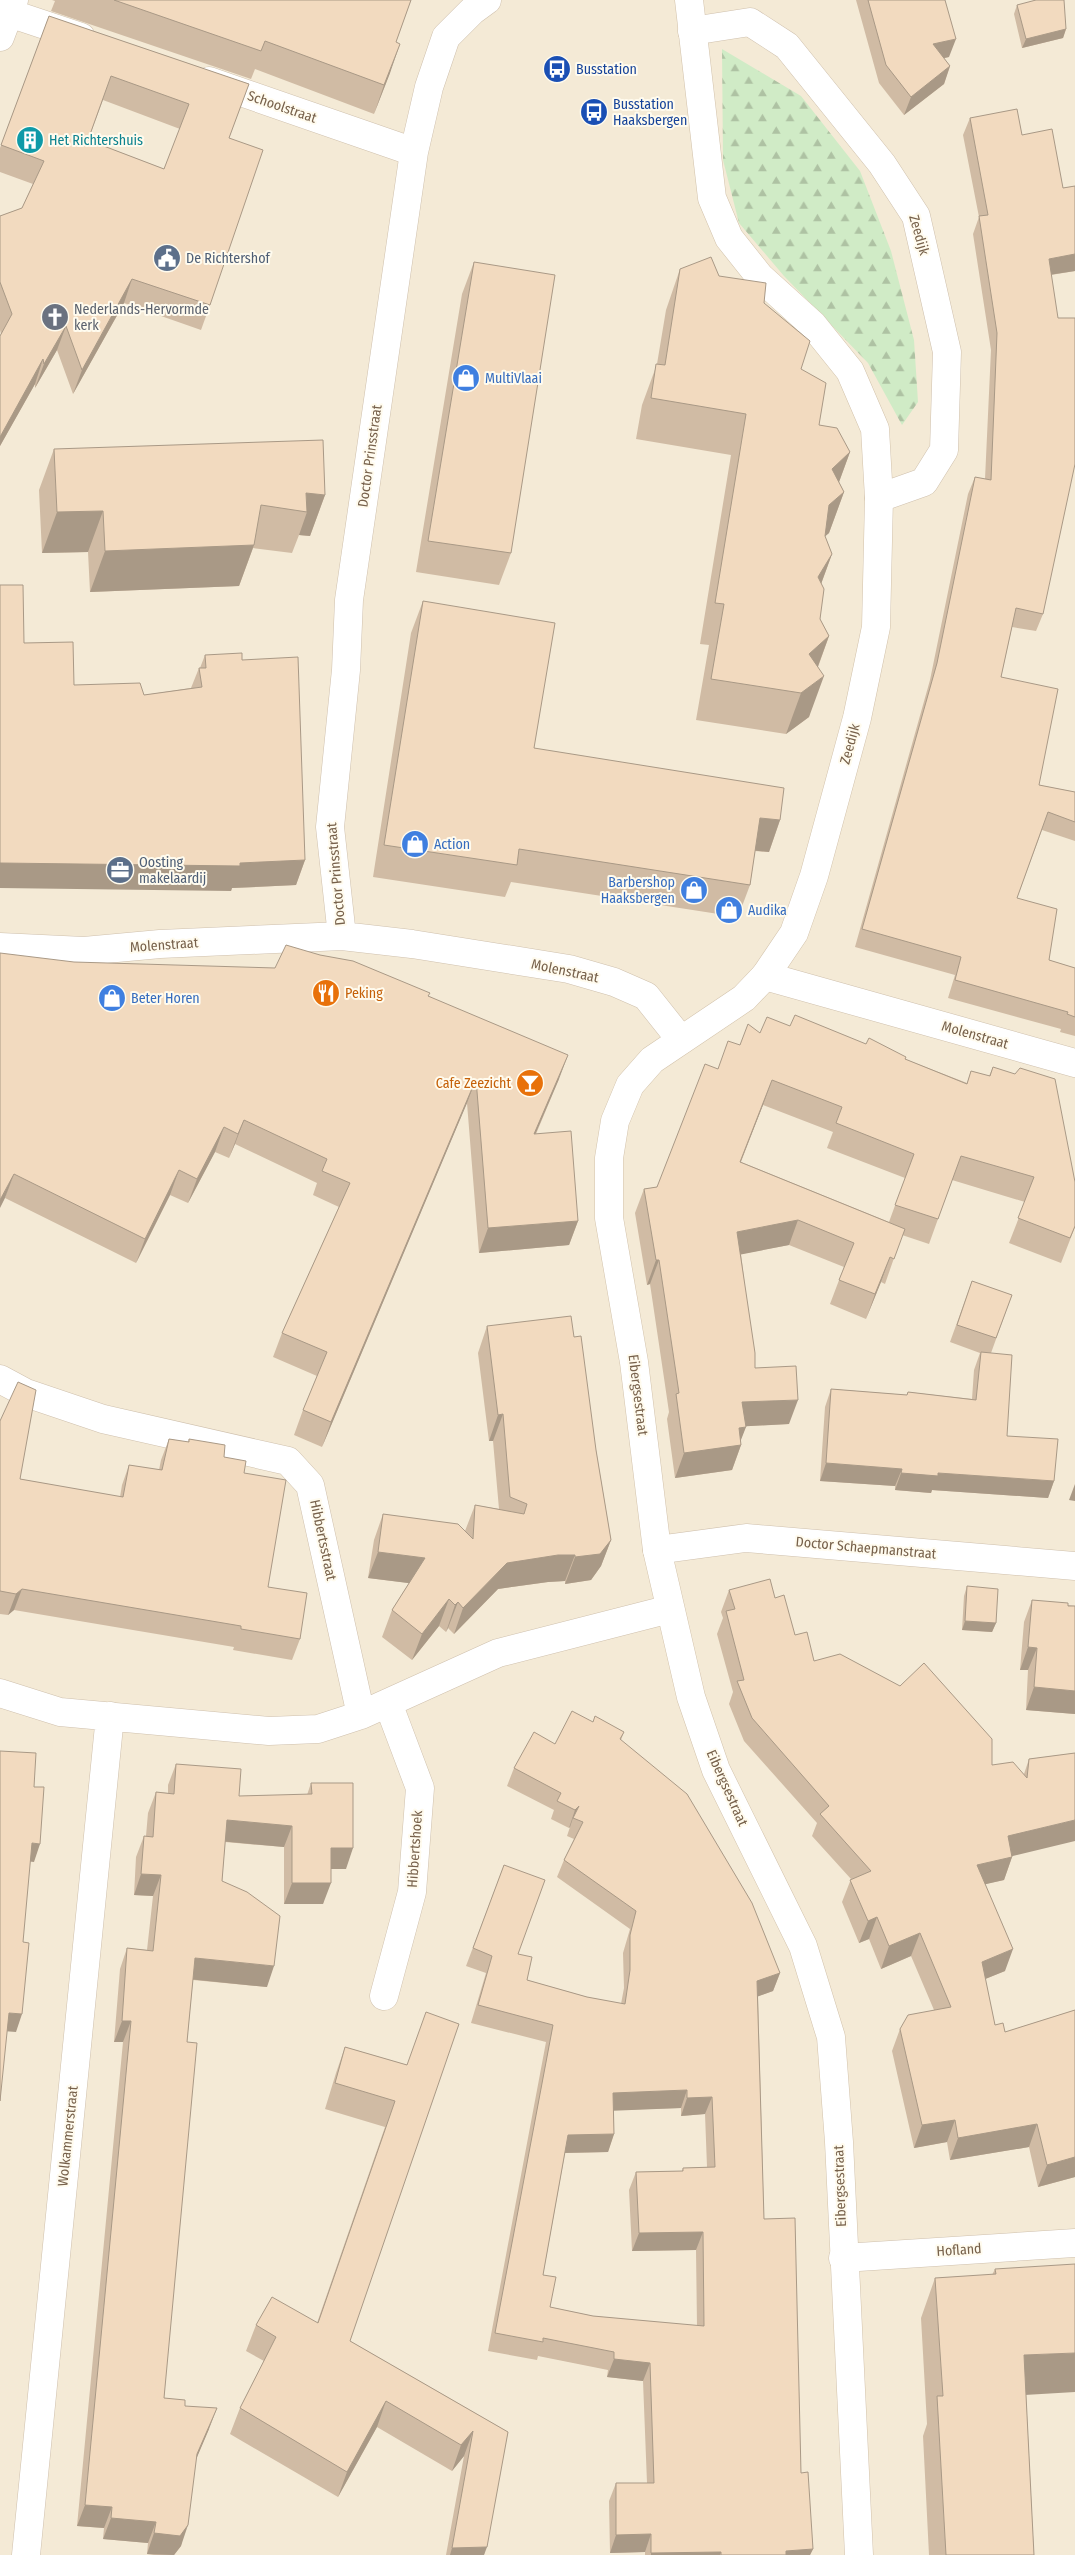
<svg xmlns="http://www.w3.org/2000/svg" width="1075" height="2555" font-family="'Fira Sans Condensed',sans-serif">
<style>
.residential{fill:#f4ead6}
.forest{fill:url(#forest-firs)}
.lines{fill:none;stroke-linecap:round;stroke-linejoin:round}
.street-casing{stroke:#cfc0ad;stroke-width:29}
.secondary-casing{stroke:#d2c2ab;stroke-width:29}
.street{stroke:#fff;stroke-width:28}
.secondary{stroke:#fff;stroke-width:28}
.wall{fill:#d0bba4;fill-rule:evenodd}
.shaded-wall{fill:#a99986}
.building{fill:#f2dabf;stroke:#a99986;fill-rule:evenodd}
.labels{text-anchor:middle;dominant-baseline:central;stroke-width:4;stroke-linejoin:round;paint-order:stroke}
.transit-label{font-size:14px;fill:#164399;stroke:#fffbee;text-anchor:start}
.street-label{font-size:14px;fill:#77614b;stroke:#fffbee}
.culture-label{font-size:14px;fill:#0d838f;stroke:#fffbee;text-anchor:start}
.service-label{font-size:14px;fill:#4e5e75;stroke:#fffbee;text-anchor:start}
.worship-label{font-size:14px;fill:#5b616d;stroke:#fffbee;text-anchor:start}
.shop-label{font-size:14px;fill:#366cbe;stroke:#fffbee;text-anchor:start}
.food-label{font-size:14px;fill:#c56008;stroke:#fffbee;text-anchor:start}
</style>
<defs>
<pattern id="forest-firs" width="22" height="20" patternUnits="userSpaceOnUse" patternTransform="scale(1.25)"><rect width="22" height="20" fill="#d0ebc6"/><path d="M5 1l3.5 6h-7zM16 11l3.5 6h-7z" fill="#aec2a3"/></pattern>
</defs>
<rect width="100%" height="100%" fill="#fdf7e8"/>
<!-- residential -->
<path class="residential" d="M0,0H1075V2555H0Z"/>
<!-- forest -->
<path class="forest" d="M722,49L801,96L860,171L891,251L914,340L918,402L902,425L868,363L784,276L739,223L723,160Z"/>
<g class="lines">
<!-- street casing -->
<g class="street-casing">
<path id="street" d="M9,13L81,37
M692,31L750,22L787,46L882,164L916,216L947,352L944,450L924,482L879,498
M0,37L14,0
M209,81L414,152
M342,936L330,827L346,670L349,600L414,152L429,87L446,37L472,11L487,0
M0,947L84,951L160,944L342,936L412,944L569,969L614,982L646,996L681,1040
M765,976L1075,1063
M0,1379L26,1393L103,1419L288,1461L310,1485L361,1715
M657,1550L746,1538L1075,1566
M0,1693L60,1712L269,1731L318,1729L361,1715L498,1653L670,1609
M384,1996L412,1892L420,1788L388,1703
M843,2258L1075,2243
M26,2555L110,1716"/>
</g>
<!-- secondary casing -->
<g class="secondary-casing">
<path id="secondary" d="M689,0L712,198L729,238L760,277L813,325L850,371L875,429L879,498L876,627L857,718L814,876L794,933L765,976L744,998L652,1060L630,1085L615,1121L609,1158V1218L634,1362L657,1550L691,1697L716,1770L803,1946L831,2037L839,2142L859,2555"/>
</g>
<!-- street -->
<use href="#street" class="street"/>
<!-- secondary -->
<use href="#secondary" class="secondary"/>
</g>
<!-- wall -->
<path class="wall" d="M52,0H411L396,42L390,73L374,114L255,69L251,79L51,11L55,1Z
M856,0H945L949,57L944,58L950,66L944,84L904,115L879,83Z
M1017,5L1066,29L1063,38L1022,48L1014,14Z
M49,16L249,84L229,138L210,305L201,330L124,303L73,394L57,350L35,388V384L0,446V336L1,334L0,330V216L22,208L33,184L0,172V148ZM103,100L180,129L164,169L88,140Z
M970,118L1022,135L1063,188L1075,186V271L1051,275L1043,614L1036,631L1012,627L1001,677L1039,785L1075,792V841L1042,830L1017,898L1049,960L1075,968V1036L1060,1032L1061,1029L948,998L955,975L855,947L930,680L968,494L975,477L985,479L991,350L973,234L979,217L963,135Z
M474,262L511,553L499,585L416,572L462,294Z
M680,269L719,276L764,303L801,369L819,425L850,452L839,482L844,492L829,533L825,536L832,554L821,584L820,619L829,636L818,667L809,717L786,734L696,720L709,645L700,644L731,455L636,439L642,405L657,364L666,310Z
M54,449L325,495L310,536L299,535L292,553L253,548L239,586L90,592L88,552L42,553L39,490Z
M423,601L534,748L780,820L769,852L755,851L750,885L738,917L511,882L505,897L373,877L411,633Z
M24,643L74,685L144,695L191,688L199,668H200L205,655L242,660L305,860L296,885L232,888L231,891Z
M74,962L429,996L559,1079L536,1134L578,1221L569,1245L479,1253L467,1103L322,1447L294,1435L303,1410L317,1376L273,1357L282,1333L339,1207L313,1195L317,1183L235,1144L229,1158L215,1152L188,1203L170,1195L136,1263L5,1198Z
M790,1026L866,1044L967,1083L971,1071L989,1076L993,1067L1075,1227L1061,1263L1009,1243L1025,1202L952,1180L929,1244L902,1235L885,1284L881,1282L866,1319L830,1304L844,1267L789,1245L741,1254L755,1368L789,1424L746,1426L740,1441L741,1445L732,1470L675,1478L667,1419L669,1412L664,1378L650,1284L647,1285L635,1213L644,1189L657,1187L718,1069L740,1045L760,1033ZM763,1105L833,1132L827,1148L905,1178L889,1222L741,1162Z
M972,1281L1012,1295L991,1353L1007,1436L1054,1481L1048,1498L932,1490L931,1493L895,1490V1486L820,1481L825,1407L831,1389L907,1395L908,1392L972,1399L974,1370L980,1353L950,1342Z
M487,1326L596,1450L611,1540L601,1566L591,1580L565,1584V1581L548,1582L498,1589L454,1634L448,1628L446,1632L439,1626L412,1660L382,1637L392,1610L409,1583L368,1578L374,1540L383,1514L465,1531L475,1505L499,1509L493,1441H489L478,1353Z
M0,1421L20,1479L120,1497L122,1485L129,1465L159,1470L161,1460L169,1439L188,1442L189,1439L224,1457L244,1473L268,1587L300,1639L292,1660L233,1650L234,1647L14,1610L8,1615L0,1614Z
M967,1586L996,1623L992,1632L962,1630L964,1596Z
M729,1590L775,1598L795,1635L814,1661L992,1765L1024,1774L1029,1759L1075,1753L1012,1856V1857L1004,1880L985,1884L1005,1971L985,1979L995,2025L1005,2032L1075,2010V2177L1038,2187L1029,2147L950,2160L947,2142L914,2148L892,2051L900,2029L934,2010L911,1956L881,1969L869,1939L859,1943L842,1902L851,1879L812,1836L817,1823L744,1741L729,1704L733,1692L717,1634L723,1618L721,1612Z
M1032,1600L1075,1606V1714L1026,1710L1028,1670H1020L1024,1622Z
M593,1722L624,1732L621,1740L780,1973L773,1991L758,1996L764,2219L801,2473L813,2549L810,2555H645V2552L610,2553L609,2501L616,2483H647L643,2381L607,2377L608,2370L538,2356L537,2360L488,2351L546,2042L471,2023L486,1973L466,1966L504,1865L518,1954L527,1980L587,1997L621,2004L624,1988L623,1953L630,1929L557,1877L564,1860L574,1839L567,1836L570,1827L569,1828L551,1819L554,1810L507,1786L514,1768ZM681,2108V2116L705,2114L707,2167L683,2168L682,2171L636,2172L629,2190L632,2251L696,2250L697,2326L593,2316L550,2307L543,2275L565,2153L608,2152L614,2134V2110Z
M176,1764L239,1796L307,1795L311,1783L346,1869H331L323,1904H284V1847L225,1842L222,1881L267,1987L193,1980L187,2042L164,2398L185,2406L209,2429L196,2459L181,2546L174,2555H154L147,2554L148,2543L103,2539L104,2528L77,2526L123,2042H114L120,1969L127,1948L147,1950L153,1896L134,1895L136,1857L144,1836H146L148,1813L156,1792L168,1793V1785Z
M345,2047L407,2065L350,2341L508,2432L484,2555H446L464,2456L452,2471L377,2427L338,2497L230,2434L240,2408L264,2361L246,2351L256,2325L317,2323L385,2127L325,2109L336,2073Z
M995,2269L1026,2395L1034,2555H929L923,2436L927,2424L921,2318L935,2278L992,2275Z"/>
<!-- shaded-wall -->
<path class="shaded-wall" d="M1066,29L1063,38L1022,48L1026,39Z
M956,39L949,57L926,62L933,44Z
M400,44L390,73L374,114L384,85Z
M950,66L944,84L904,115L911,97Z
M1075,254V271L1042,276L1049,259Z
M132,279L124,303L73,394L82,370Z
M66,326L57,350L35,388L44,364Z
M43,359L35,384L0,446V437Z
M850,452L835,493L832,469Z
M844,492L829,533L814,546L829,505Z
M306,493L325,495L310,536L299,535L307,512Z
M103,511L88,552L42,553L57,512Z
M254,545L239,586L90,592L105,551Z
M832,554L817,595L818,577Z
M829,636L814,677L809,654Z
M824,676L809,717L786,734L801,693Z
M760,818L780,820L769,852L748,850Z
M305,860L296,885L232,888L231,891L0,888V863H240Z
M568,1055L559,1079L525,1158L534,1134Z
M476,1079L467,1103L322,1447L331,1422Z
M772,1080L763,1105L731,1186L740,1162Z
M244,1120L235,1144L229,1158L238,1134Z
M224,1127L215,1152L188,1203L197,1179Z
M179,1170L170,1195L136,1263L145,1239Z
M14,1174L5,1198L0,1208V1200Z
M798,1220L789,1245L728,1257L737,1232Z
M578,1221L569,1245L479,1253L488,1228Z
M890,1257L881,1282L866,1319L875,1294Z
M656,1260H659L650,1284L647,1285Z
M798,1400L789,1424L733,1427L742,1402Z
M503,1414L493,1441H489L498,1415Z
M746,1427L739,1445H741L732,1470L675,1478L684,1453L739,1428Z
M826,1463L902,1469L895,1486L820,1481Z
M901,1473H938L1054,1481L1048,1498L932,1490L931,1493L895,1490Z
M1075,1484V1501L1069,1500Z
M611,1540L601,1566L591,1580L565,1584L575,1557Z
M378,1552L425,1558L416,1584L368,1578Z
M558,1555H575L565,1581L548,1582L498,1589L454,1634L463,1608L507,1563Z
M22,1589L14,1610L8,1615L16,1594Z
M449,1599L439,1626L412,1660L422,1634Z
M458,1602L448,1628L446,1632L455,1605Z
M965,1621L996,1623L992,1632L962,1630Z
M1028,1647L1037,1648L1028,1670H1020Z
M1034,1687L1075,1691V1714L1026,1710Z
M579,1806L573,1818L570,1827L569,1828L575,1810Z
M227,1820L292,1826L284,1847L219,1841Z
M1075,1820V1841L1000,1859L1008,1836Z
M32,1843L40,1844L34,1862L25,1861Z
M331,1848H353L346,1869H323Z
M1012,1857L1004,1880L969,1888L977,1865Z
M141,1874L161,1875L153,1896L134,1895Z
M292,1883H331L323,1904H284Z
M877,1917L869,1939L859,1943L868,1921Z
M920,1933L911,1956L881,1969L889,1946Z
M1013,1949L1005,1971L973,1984L982,1962Z
M195,1958L274,1966L267,1987L188,1979Z
M780,1973L773,1991L751,1999L757,1981Z
M9,2013L22,2014L16,2032L3,2031Z
M122,2021H131L123,2042H114Z
M687,2090L681,2108L607,2111L613,2093Z
M712,2097L705,2114L681,2116L687,2098Z
M955,2120L947,2142L914,2148L922,2125Z
M1037,2124L1029,2147L950,2160L958,2138Z
M614,2134L608,2152L562,2153L568,2135Z
M1075,2157V2177L1038,2187L1047,2165Z
M703,2232L696,2250L632,2251L639,2233Z
M1075,2353V2392L1009,2396L1024,2355Z
M614,2359L650,2363L643,2381L607,2377Z
M386,2401L377,2427L338,2497L347,2472Z
M217,2408L209,2429L189,2476L197,2454Z
M473,2431L464,2456L452,2471L461,2445Z
M85,2505L112,2507L104,2528L77,2526Z
M111,2518L156,2522L148,2543L103,2539Z
M188,2525L181,2546L174,2555L147,2554L154,2533Z
M651,2534L645,2552L610,2553L616,2535Z
M487,2547L484,2555H450L452,2548Z
M813,2549L810,2555H784L786,2551Z
M721,2552L720,2555H651V2553Z"/>
<!-- building -->
<path class="building" d="M114,0H411L396,42L400,44L384,85L265,41L261,51Z
M868,0H945L956,39L933,44L950,66L911,97L886,65Z
M1036,0H1064L1066,29L1026,39L1017,5Z
M49,16L249,84L229,138L263,150L210,305L132,279L82,370L66,326L44,364L43,359L0,437V336L12,314L0,282V216L22,208L44,161L1,145ZM111,76L189,104L164,169L88,140Z
M1017,109L1022,135L1052,129L1063,188L1075,186V254L1049,259L1058,318H1075V464L1043,614L1016,608L1001,677L1058,689L1039,785L1075,792V822L1048,812L1017,898L1057,909L1049,960L1075,968V1017L1067,1014L1068,1012L955,980L961,957L862,929L937,663L975,477L991,480L997,333L979,216L988,215L970,118Z
M711,257L719,276L766,283L764,303L810,341L801,369L826,383L819,425L837,428L850,452L832,469L844,492L829,505L825,536L832,554L818,577L824,589L820,619L829,636L809,654L824,676L801,693L711,679L724,604L715,603L746,414L651,398L656,364L665,365L680,269Z
M474,262L555,275L511,553L428,541Z
M323,440L325,495L306,493L307,512L261,505L254,545L105,551L103,511L57,512L54,449Z
M0,585H23L24,643L73,642L74,685L140,683L144,695L202,687L199,668H206L205,655L242,653V660L298,657L305,860L240,863V866L0,863Z
M423,601L555,623L534,748L784,788L780,820L760,818L750,885L519,849L517,865L384,845Z
M286,945L320,955L353,961L430,993L428,996L568,1055L534,1134L571,1131L578,1221L488,1228L476,1079L331,1422L303,1410L327,1352L282,1333L350,1183L322,1171L327,1159L244,1120L238,1134L224,1127L197,1179L179,1170L145,1239L14,1174L0,1200V953L74,962L275,968Z
M795,1015L866,1044L869,1038L906,1057L905,1059L967,1084L971,1071L990,1076L993,1067L1015,1074L1020,1068L1055,1079L1075,1182V1226L1070,1238L1018,1218L1034,1177L961,1156L938,1219L895,1205L914,1154L836,1123L842,1107L772,1080L740,1162L905,1229L894,1259L890,1257L875,1294L839,1280L854,1243L798,1220L737,1232L755,1353V1368L796,1366L798,1400L742,1402L746,1427L739,1428L741,1445L684,1453L676,1394L679,1393L673,1353L659,1260H656L644,1189L657,1187L705,1064L718,1069L728,1041L740,1045L748,1024L760,1033L767,1017L790,1026Z
M972,1281L1012,1295L996,1338L957,1325Z
M571,1316L574,1337L581,1336L596,1450L611,1540L600,1554L575,1557V1555H558L507,1563L463,1608L458,1602L455,1605L449,1599L422,1634L392,1610L425,1558L378,1552L383,1514L458,1524L473,1539L475,1505L524,1514L527,1504L510,1497L503,1414L498,1415L487,1326Z
M981,1352L1012,1355L1007,1436L1058,1439L1054,1481L938,1473V1476L901,1473L902,1469L826,1463L831,1389L907,1395L908,1392L976,1400Z
M18,1382L36,1390L20,1479L123,1497L129,1465L162,1470L169,1439L189,1442V1439L225,1445L224,1457L246,1461L244,1473L286,1480L268,1587L307,1593L300,1639L241,1629V1626L22,1589L16,1594L0,1591V1421Z
M770,1579L775,1598L784,1595L795,1635L807,1632L814,1661L840,1654L900,1686L924,1663L992,1739V1765L1013,1762L1027,1778L1029,1759L1075,1753V1820L1008,1836L1012,1857L977,1865L1013,1949L982,1962L995,2025L1003,2023L1005,2032L1075,2010V2157L1047,2165L1037,2124L958,2138L955,2120L922,2125L900,2029L908,2015L951,2007L920,1933L889,1946L877,1917L868,1921L850,1880L871,1871L820,1814L829,1806L752,1718L737,1681L744,1680L726,1611L735,1609L729,1590Z
M967,1586L998,1589L996,1623L965,1621Z
M1032,1600L1068,1603V1606H1075V1691L1034,1687L1037,1648L1028,1647Z
M572,1711L593,1722L595,1716L624,1732L620,1739L687,1794L752,1903L780,1973L757,1981L764,2219L795,2218L801,2473L808,2472L813,2549L786,2551V2555H721V2552L651,2553V2534L616,2535V2483H654L650,2363L614,2359V2352L543,2338V2342L495,2333L553,2025L478,2005L492,1956L473,1948L504,1865L545,1880L518,1954L532,1957L527,1980L587,1997L625,2004L630,1970V1935L636,1911L564,1860L583,1822L573,1818L579,1806L575,1810L557,1801L561,1793L514,1768L534,1732L555,1744ZM687,2090V2098L712,2097L715,2167L683,2168V2171L636,2172L639,2233L703,2232L704,2326L593,2316L550,2307L556,2277L543,2275L568,2135L614,2134L613,2093Z
M0,1751L36,1753L34,1787H44L40,1844L32,1843L23,1942L29,1943L22,2014L9,2013L0,2101Z
M176,1764L241,1769L239,1796L312,1794L311,1783H353V1848H331V1883H292V1826L227,1820L222,1881L247,1892L280,1916L274,1966L195,1958L187,2042L197,2043L164,2398L185,2400V2406L217,2408L197,2454L188,2525L180,2536L154,2533L156,2522L111,2518L112,2507L85,2505L131,2021H122L127,1948L153,1951L161,1875L141,1874L144,1836L153,1837L156,1792L174,1794Z
M426,2012L459,2024L350,2341L508,2432L487,2547L452,2548L473,2431L461,2445L386,2401L347,2472L240,2408L276,2337L256,2325L272,2297L318,2323L395,2101L335,2083L345,2047L407,2065Z
M1075,2264V2353L1024,2355L1034,2555H946L937,2396H943L935,2278L996,2274L995,2269Z"/>
<!-- icons -->
<defs>
<g id="bus-disc" transform="scale(1.4375)"><circle r="9.5" fill="#1a4fb4" stroke="#fffbee"/><path d="M-5-6H5V4H4V6H2V4H-2V6H-4V4H-5ZM-3.5-4V0h7V-4ZM-3.5 1.2v1.5H-2V1.2ZM2 1.2v1.5H3.5V1.2Z" fill="#fff"/></g>
<g id="building-disc" transform="scale(1.4375)"><circle r="9.5" fill="#0f9aa8" stroke="#fffbee"/><path d="M-4-6H4V6H1V3H-1V6H-4ZM-2.5-4.3h1.7v1.8h-1.7ZM.8-4.3h1.7v1.8H.8ZM-2.5-1h1.7V.8h-1.7ZM.8-1h1.7V.8H.8Z" fill="#fff"/></g>
<g id="civic-disc" transform="scale(1.4375)"><circle r="9.5" fill="#5c6f8a" stroke="#fffbee"/><path d="M-.6-6.5H3V-4.5H.6V-3L4-1V1h2V6H-6V1h2V-1L-.6-3ZM-1.2 2.5V6h2.4V2.5Z" fill="#fff"/></g>
<g id="church-disc" transform="scale(1.4375)"><circle r="9.5" fill="#6b7280" stroke="#fffbee"/><path d="M-1.2-6h2.4v3.5h3.3v2.4h-3.3V6h-2.4V-.1h-3.3v-2.4h3.3Z" fill="#fff"/></g>
<g id="shop-disc" transform="scale(1.4375)"><circle r="9.5" fill="#3f7fe0" stroke="#fffbee"/><path d="M-5-2.5h2.3a2.7 3.5 0 0 1 5.4 0H5L5.5 6h-11ZM-1.5-2.5h3a1.5 2.3 0 0 0-3 0Z" fill="#fff"/></g>
<g id="office-disc" transform="scale(1.4375)"><circle r="9.5" fill="#5c6f8a" stroke="#fffbee"/><path d="M-6-3h4V-5.5h4V-3h4V5H-6ZM-1-4.5V-3h2v-1.5ZM-6 0V1H6V0Z" fill="#fff"/></g>
<g id="restaurant-disc" transform="scale(1.4375)"><circle r="9.5" fill="#e8710a" stroke="#fffbee"/><path d="M-5-6h1v4h1v-4h1v4h1v-4h1v5L-1.5 .5V6h-2V.5L-5-1ZM5-6V6H3V1.5H1.5Q1.5-4 5-6Z" fill="#fff"/></g>
<g id="bar-disc" transform="scale(1.4375)"><circle r="9.5" fill="#e8710a" stroke="#fffbee"/><path d="M-6-5H6L.8 .8V4.5H3.5V6h-7V4.5H-.8V.8Z" fill="#fff"/></g>
</defs>
<g fill-rule="evenodd">
<use href="#bus-disc" x="557" y="69"/>
<use href="#bus-disc" x="594" y="112"/>
<use href="#building-disc" x="30" y="140"/>
<use href="#civic-disc" x="167" y="258"/>
<use href="#church-disc" x="55" y="317"/>
<use href="#shop-disc" x="466" y="378"/>
<use href="#shop-disc" x="415" y="844"/>
<use href="#office-disc" x="120" y="870"/>
<use href="#shop-disc" x="694" y="890"/>
<use href="#shop-disc" x="729" y="910"/>
<use href="#restaurant-disc" x="326" y="993"/>
<use href="#shop-disc" x="112" y="998"/>
<use href="#bar-disc" x="530" y="1083"/>
</g>
<g class="labels">
<!-- transit labels -->
<g class="transit-label">
<text x="576" y="69">Busstation</text>
<text x="613" y="104">Busstation<tspan x="613" dy="16">Haaksbergen</tspan></text>
</g>
<!-- street labels -->
<g class="street-label">
<text transform="translate(282 107) rotate(19)">Schoolstraat</text>
<text transform="translate(919 235) rotate(74)">Zeedijk</text>
<text transform="translate(370 456) rotate(-82)">Doctor Prinsstraat</text>
<text transform="translate(850 744) rotate(-75)">Zeedijk</text>
<text transform="translate(336 874) rotate(-95)">Doctor Prinsstraat</text>
<text transform="translate(164 945) rotate(-4)">Molenstraat</text>
<text transform="translate(565 971) rotate(12)">Molenstraat</text>
<text transform="translate(975 1035) rotate(16)">Molenstraat</text>
<text transform="translate(638 1395) rotate(83)">Eibergsestraat</text>
<text transform="translate(323 1540) rotate(78)">Hibbertsstraat</text>
<text transform="translate(866 1548) rotate(5)">Doctor Schaepmanstraat</text>
<text transform="translate(727 1788) rotate(66)">Eibergsestraat</text>
<text transform="translate(415 1849) rotate(-86)">Hibbertshoek</text>
<text transform="translate(68 2136) rotate(-84)">Wolkammerstraat</text>
<text transform="translate(840 2186) rotate(-92)">Eibergsestraat</text>
<text transform="translate(959 2250) rotate(-4)">Hofland</text>
</g>
<!-- culture labels -->
<g class="culture-label">
<text x="49" y="140">Het Richtershuis</text>
</g>
<!-- service labels -->
<g class="service-label">
<text x="186" y="258">De Richtershof</text>
<text x="139" y="862">Oosting<tspan x="139" dy="16">makelaardij</tspan></text>
</g>
<!-- worship labels -->
<g class="worship-label">
<text x="74" y="309">Nederlands-Hervormde<tspan x="74" dy="16">kerk</tspan></text>
</g>
<!-- shop labels -->
<g class="shop-label">
<text x="485" y="378">MultiVlaai</text>
<text x="434" y="844">Action</text>
<text x="675" y="882" text-anchor="end">Barbershop<tspan x="675" dy="16">Haaksbergen</tspan></text>
<text x="748" y="910">Audika</text>
<text x="131" y="998">Beter Horen</text>
</g>
<!-- food labels -->
<g class="food-label">
<text x="345" y="993">Peking</text>
<text x="511" y="1083" text-anchor="end">Cafe Zeezicht</text>
</g>
</g>
</svg>
